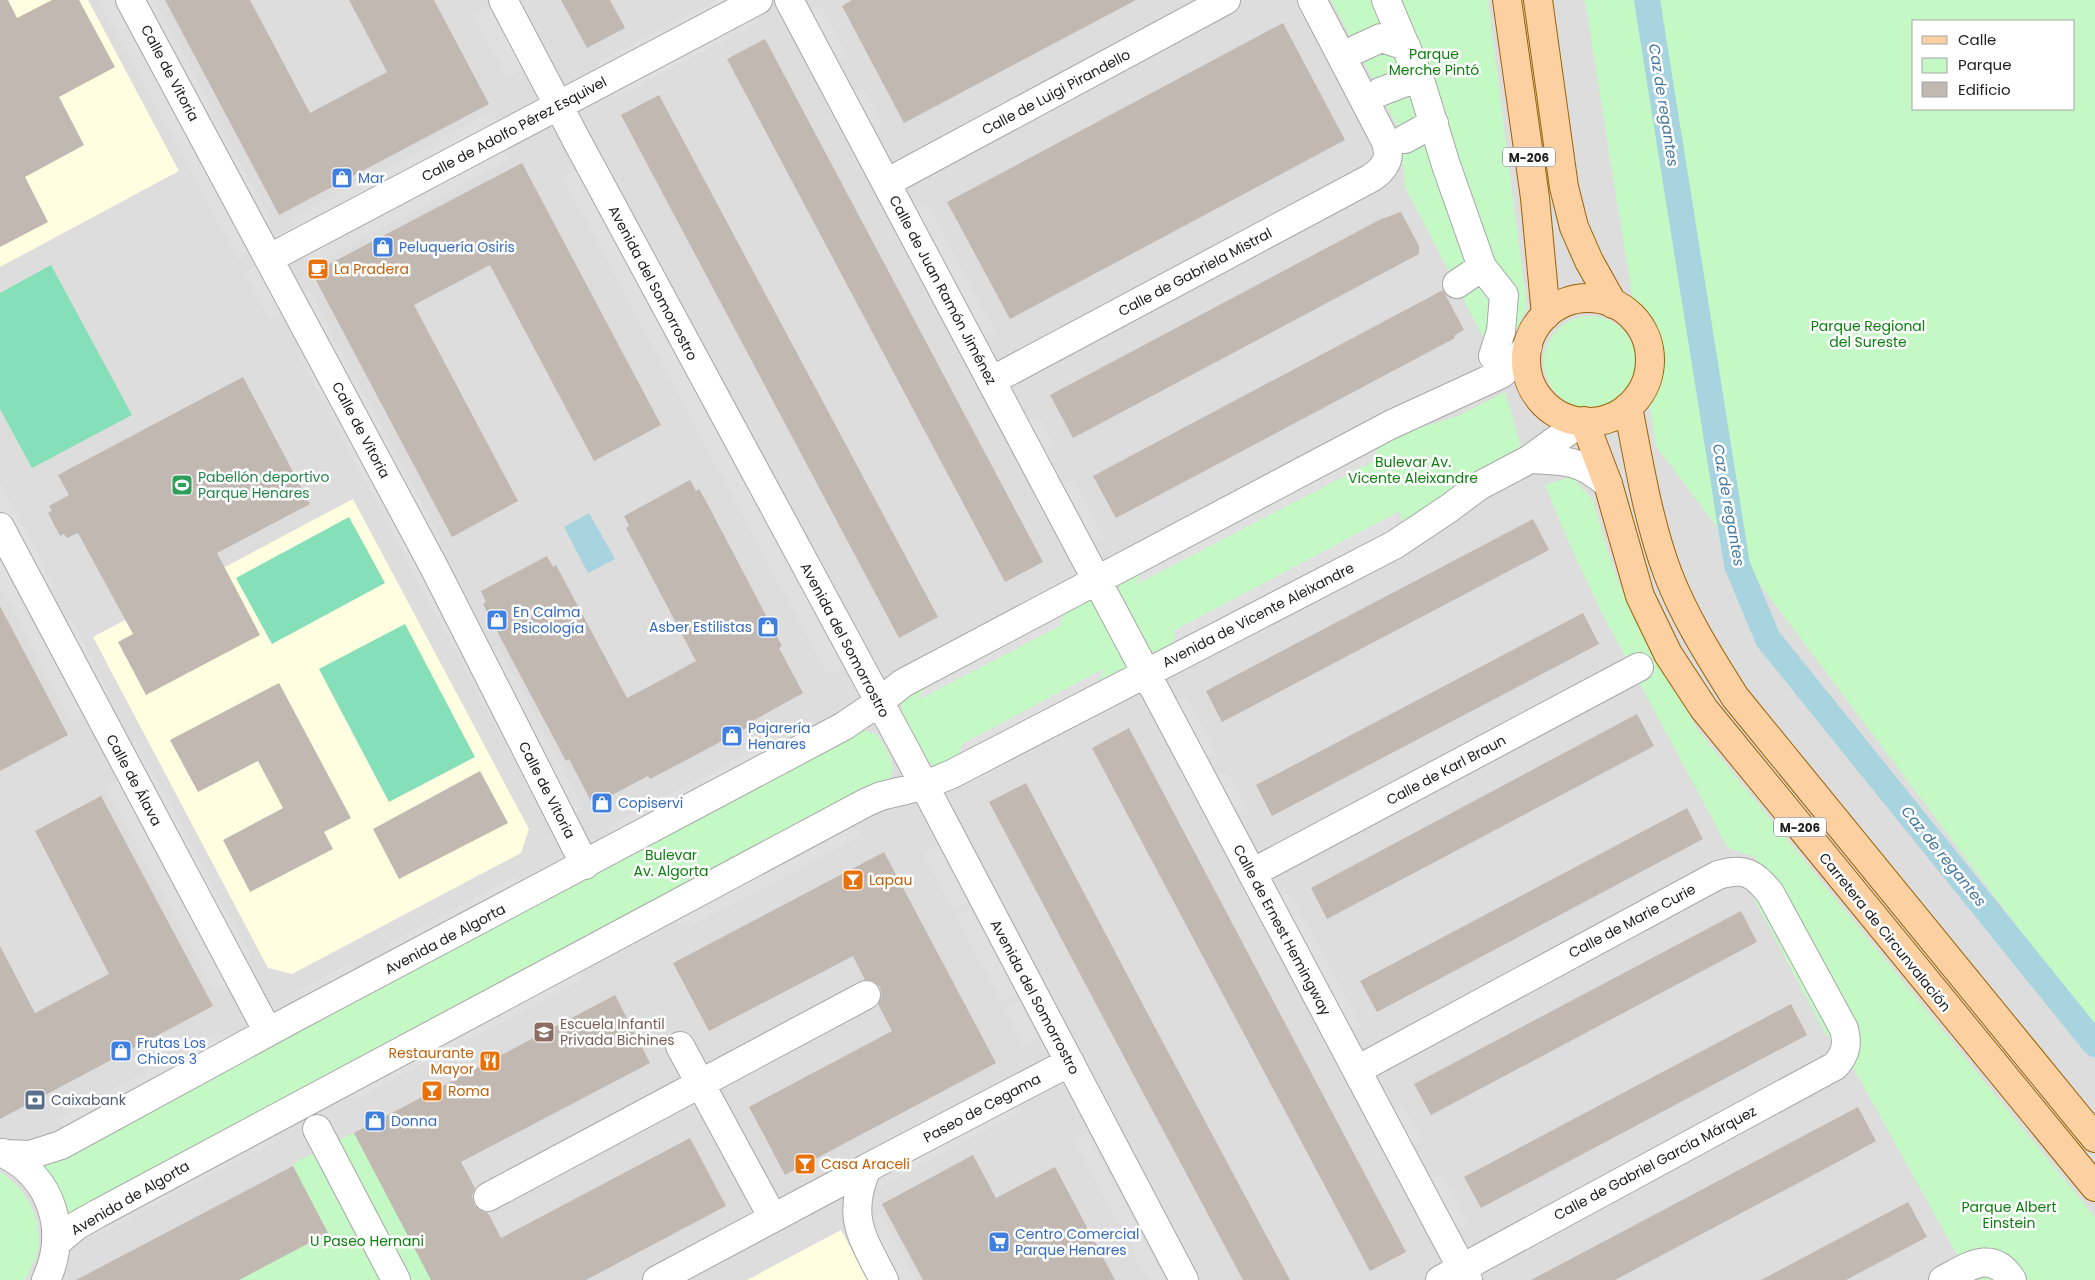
<svg xmlns="http://www.w3.org/2000/svg" width="2095" height="1280" font-family="Poppins,sans-serif">
<style>
.residential{fill:#dedddd}
.education{fill:#fffee1}
.park{fill:#c4f9c6;fill-rule:evenodd}
.pitch{fill:#85dfb8}
.parking{fill:#e0e0e0}
.water{fill:#a7d4de}
.lines{fill:none;stroke-linecap:round;stroke-linejoin:round}
.canal{stroke:#a7d4de;stroke-width:26}
.building{fill:#c1b8b2}
.minor-casing{stroke:#a7a7a7;stroke-width:30}
.major-casing{stroke:#9b6100;stroke-width:30}
.minor{stroke:#fff;stroke-width:28}
.major{stroke:#fcd0a0;stroke-width:28}
.labels{text-anchor:middle;dominant-baseline:central;stroke-width:5;stroke-linejoin:round;paint-order:stroke}
.shield{fill:#fff;stroke:#636363;stroke-width:1}
.shield-label{font-size:12px;font-weight:bold;fill:#202020}
.park-label{font-size:14px;fill:#0c8010;stroke:#fff}
.street-label{font-size:14px;fill:#202020;stroke:#fff}
.shop-label{font-size:14px;fill:#366cbe;stroke:#fff;text-anchor:start}
.food-label{font-size:14px;fill:#c56008;stroke:#fff;text-anchor:start}
.leisure-label{font-size:14px;fill:#27864d;stroke:#fff;text-anchor:start}
.education-label{font-size:14px;fill:#785e54;stroke:#fff;text-anchor:start}
.service-label{font-size:14px;fill:#4e5e75;stroke:#fff;text-anchor:start}
.water-label{font-size:15px;font-style:italic;fill:#4678a0;stroke:#fff}
</style>
<rect width="100%" height="100%" fill="#f0ede6"/>
<!-- residential -->
<path class="residential" d="M0,0H1731L2095,1011V1280H0Z"/>
<!-- education -->
<path class="education" d="M0,0H88L179,171L0,267Z
M353,499L529,829L521,853L292,974L268,968L93,637Z
M841,1230L868,1280H747Z"/>
<!-- park -->
<path class="park" d="M1331,0H1488L1527,307L1512,340L1493,356L1405,187L1400,131Z
M1585,0H2095V1030L1656,446ZM1914,21H2074V109H1914Z
M1544 362a46 46 0 1 1 92 0a46 46 0 1 1-92 0Z
M1505,392L1521,447C1497,460 1473,473 1451,489C1434,502 1421,517 1403,528L1400,512L1172,652L1157,653L1145,648L1118,594L1121,579L1144,562L1137,583L1381,439L1458,416Z
M1571,477L1593,499L1606,546L1621,589L1697,729L2095,1217V1280H1981L1956,1253L1854,1069L1824,1031L1753,897L1771,876L1754,857L1728,848L1602,613L1574,554L1545,485Z
M1089,597L1124,662L1126,669L1096,692L1103,670L956,765L935,767C919,756 900,718 901,698L926,680L921,699L1066,602Z
M864,730L878,735C885,749 899,765 889,780L72,1215L67,1213L42,1165L855,732Z
M354,1133L432,1280H239L328,1233L293,1166L295,1163Z
M0,1172C26,1187 42,1218 38,1248C36,1260 31,1269 25,1280H0Z"/>
<!-- pitch -->
<path class="pitch" d="M51,265L132,415L32,468L0,409V293Z
M349,517L385,583L272,644L236,578Z
M405,624L475,757L389,802L319,669Z"/>
<!-- parking -->
<path class="parking" d="M99,0H115L251,254L239,260Z
M141,0H154L270,220L260,225Z
M717,0H741L596,78L600,61Z
M490,6L523,69L507,77L474,15Z
M821,7L849,59L828,58L802,8Z
M756,14L760,21L615,98L610,91Z
M864,90L882,125L864,123L848,91Z
M492,112L499,125L293,234V218Z
M498,149L511,159L313,265L300,254Z
M577,170L842,667L828,675L563,177Z
M908,206H928L997,336L974,332Z
M258,264L283,311L269,319L245,273Z
M308,289L442,541L431,547L298,294Z
M304,346L540,793L533,797L296,350Z
M1040,419L1056,450L1036,448L1022,420Z
M1381,439L1374,461L1137,584L1144,562Z
M1074,482L1104,540L1082,538L1055,484Z
M0,483L54,587L46,599L0,512Z
M1400,511L1403,528L1172,652L1175,630Z
M0,555L91,722L69,719L0,585Z
M1058,583L1061,589L917,667L913,660Z
M1066,602L1060,626L920,699L926,680Z
M71,618L110,695L104,709L59,625Z
M498,645L583,808L572,814L487,650Z
M1103,669L1096,692L956,765L962,744Z
M1117,697L1121,704L977,780L973,774Z
M1169,699H1187L1218,755L1199,757Z
M804,724L819,734L620,839L603,829Z
M135,740L251,957L243,971L127,752Z
M1227,773L1249,814L1230,816L1208,774Z
M120,781L233,990L212,986L105,785Z
M851,826L863,835L689,927L668,918Z
M937,846L967,903L953,910L923,853Z
M515,877L531,887L404,955L387,944Z
M1290,894L1362,1028H1342L1272,895Z
M970,909L1015,994L1001,1001L957,916Z
M350,963L368,974L316,1000L300,990Z
M575,967L586,978L356,1099L340,1091Z
M1019,1000L1038,1038L1024,1046L1004,1008Z
M218,1031L238,1042L72,1130L55,1121Z
M1015,1102L1020,1111L877,1189L871,1180Z
M1403,1107L1424,1143L1404,1144L1385,1109Z
M270,1127L282,1138L90,1238L80,1230Z
M1087,1133L1165,1280H1148L1074,1140Z
M1443,1177L1469,1225L1449,1227L1422,1178Z
M880,1213L916,1280H898L867,1224Z"/>
<!-- water -->
<path class="water" d="M589,513L615,559L588,573L564,527Z"/>
<g class="lines">
<!-- canal -->
<path class="canal" d="M1647,0L1737,565L1768,639L2095,1044"/>
</g>
<!-- building -->
<path class="building" d="M0,0H8L17,18L52,0H79L115,67L59,97L84,145L25,177L48,222L0,247Z
M165,0H250L310,113L387,72L349,0H434L489,104L279,215Z
M561,0H610L625,28L587,48Z
M852,0H1136L904,123L842,6Z
M1283,23L1345,140L1010,319L947,202Z
M765,39L1043,562L1005,582L727,59Z
M659,95L938,617L899,638L621,115Z
M522,163L661,425L594,461L490,265L414,305L518,501L452,537L312,273Z
M1401,212L1419,246V254L1073,438L1050,395L1381,219Z
M1443,290L1464,330L1454,336L1455,338L1116,518L1093,476Z
M243,377L310,504L217,553L260,635L146,695L118,642L133,634L78,533L67,538L64,534L60,536L48,513L52,511L49,506L69,495L58,475Z
M690,480L696,491L699,489L707,503L782,646L779,648L803,693L749,723L750,726L692,757L650,779L648,776L593,805L569,759L566,761L509,654L483,604L486,602L481,591L547,556L553,567L556,565L627,698L667,677L696,661L626,528L629,526L624,516Z
M1533,519L1549,550L1222,722L1206,691Z
M0,606L68,735L0,771Z
M1583,613L1599,644L1272,816L1256,785Z
M279,683L351,818L324,832L333,849L250,892L223,840L283,808L258,761L198,792L170,740Z
M1637,714L1654,746L1327,919L1311,888Z
M1129,728L1406,1252L1370,1271L1092,748Z
M480,771L508,823L399,879L373,829Z
M1026,783L1159,1035L1290,1280H1243L1133,1074L989,802Z
M101,796L213,1006L0,1119V946L35,1013L109,974L35,831Z
M1687,808L1703,839L1377,1012L1360,981Z
M884,852L996,1063L785,1175L749,1107L892,1031L878,1004L882,996L880,987L874,982L865,980L853,956L709,1031L673,963Z
M1741,911L1757,942L1431,1115L1414,1084Z
M615,995L650,1063L461,1162L475,1188L472,1196L474,1205L480,1210L488,1213L501,1238L690,1138L726,1206L586,1280H431L354,1133Z
M1791,1004L1807,1035L1481,1208L1464,1177Z
M1858,1107L1876,1141L1834,1164L1615,1280H1531Z
M973,1155L996,1198L1055,1167L1115,1280H923L882,1204Z
M293,1166L328,1233L239,1280H76Z
M1908,1202L1927,1237L1846,1280H1761Z"/>
<g class="lines">
<!-- minor casing -->
<g class="minor-casing">
<path id="minor" d="M130,0L435,569L585,865
M503,0L577,141L905,749L1184,1280
M789,0L1468,1280
M1386,0L1421,83L1446,165L1482,267L1504,295L1501,331L1493,356
M1357,49L1381,38L1406,46
M1380,92L1419,77
M1405,139L1434,123
M886,183L1226,0
M270,258L758,0
M1457,284L1482,267
M991,381L1371,178C1386,168 1392,157 1385,140L1312,0
M1530,459C1566,461 1579,459 1608,484
M0,527L268,1032
M1252,873L1639,667
M680,1046L773,1218
M1357,1070L1718,875C1744,867 1754,873 1770,893L1844,1029C1848,1044 1846,1054 1835,1066L1440,1280
M317,1129L396,1280
M3,1153C52,1177 69,1231 46,1280
M4,1154L30,1155L61,1145L294,1018L844,726L879,702L903,683L1390,425L1501,374L1515,363L1528,346
M488,1197L866,995
M57,1242L76,1226L97,1214L867,802L881,796L923,786L952,774L1394,545L1448,509L1479,486L1530,459L1581,422
M657,1280L867,1168
M884,1280C862,1237 846,1217 867,1168L1070,1062
M1943,1280C1968,1267 1992,1248 2012,1280"/>
</g>
<!-- major casing -->
<g class="major-casing">
<path id="major" d="M1507,0L1535,198L1546,315
M1538,0L1564,187L1574,227L1589,261L1613,304
M1526 360a62 62 0 1 1 124 0a62 62 0 1 1-124 0Z
M1628,407C1639,463 1648,521 1668,574C1685,618 1710,657 1735,697L2095,1138
M1584,421L1608,484L1640,596L1668,654L1704,709L2095,1187"/>
</g>
<!-- minor -->
<use href="#minor" class="minor"/>
<!-- major -->
<use href="#major" class="major"/>
</g>
<!-- icons -->
<defs>
<g id="shop-square" transform="scale(1.125)"><rect x="-9" y="-9" width="18" height="18" rx="4" fill="#3f7fe0" stroke="#fff"/><path d="M-5-2.5h2.3a2.7 3.5 0 0 1 5.4 0H5L5.5 6h-11ZM-1.5-2.5h3a1.5 2.3 0 0 0-3 0Z" fill="#fff"/></g>
<g id="cafe-square" transform="scale(1.125)"><rect x="-9" y="-9" width="18" height="18" rx="4" fill="#e8710a" stroke="#fff"/><path d="M-5.5-4.5H6V0H3Q3 3.5 0 3.5H-2.5Q-5.5 3.5-5.5 0ZM3-3.2v2h1.7v-2ZM-6 4.5H4V6H-6Z" fill="#fff"/></g>
<g id="stadium-square" transform="scale(1.125)"><rect x="-9" y="-9" width="18" height="18" rx="4" fill="#2e9e5b" stroke="#fff"/><path d="M0-5a6.5 5 0 1 0 0 10a6.5 5 0 1 0 0-10ZM-3.5-1.8h7v3.6h-7Z" fill="#fff"/></g>
<g id="bar-square" transform="scale(1.125)"><rect x="-9" y="-9" width="18" height="18" rx="4" fill="#e8710a" stroke="#fff"/><path d="M-6-5H6L.8 .8V4.5H3.5V6h-7V4.5H-.8V.8Z" fill="#fff"/></g>
<g id="school-square" transform="scale(1.125)"><rect x="-9" y="-9" width="18" height="18" rx="4" fill="#8d6e63" stroke="#fff"/><path d="M0-5L7-2L0 1L-7-2ZM-4 1L0 2.5L4 1V4Q0 6-4 4Z" fill="#fff"/></g>
<g id="restaurant-square" transform="scale(1.125)"><rect x="-9" y="-9" width="18" height="18" rx="4" fill="#e8710a" stroke="#fff"/><path d="M-5-6h1v4h1v-4h1v4h1v-4h1v5L-1.5 .5V6h-2V.5L-5-1ZM5-6V6H3V1.5H1.5Q1.5-4 5-6Z" fill="#fff"/></g>
<g id="bank-square" transform="scale(1.125)"><rect x="-9" y="-9" width="18" height="18" rx="4" fill="#5c6f8a" stroke="#fff"/><path d="M-6-4H6V4H-6ZM0-2.3a2.3 2.3 0 1 0 0 4.6a2.3 2.3 0 1 0 0-4.6Z" fill="#fff"/></g>
<g id="supermarket-square" transform="scale(1.125)"><rect x="-9" y="-9" width="18" height="18" rx="4" fill="#3f7fe0" stroke="#fff"/><path d="M-6-5.5h2.5l.6 2H6L4.5 2H-2.5L-4.4-4H-6ZM-1.5 3.2a1.3 1.3 0 1 0 .1 0ZM3 3.2a1.3 1.3 0 1 0 .1 0Z" fill="#fff"/></g>
</defs>
<g fill-rule="evenodd">
<use href="#shop-square" x="342" y="178"/>
<use href="#shop-square" x="383" y="247"/>
<use href="#cafe-square" x="318" y="269"/>
<use href="#stadium-square" x="182" y="485"/>
<use href="#shop-square" x="497" y="620"/>
<use href="#shop-square" x="768" y="627"/>
<use href="#shop-square" x="732" y="736"/>
<use href="#shop-square" x="602" y="803"/>
<use href="#bar-square" x="853" y="880"/>
<use href="#school-square" x="544" y="1032"/>
<use href="#shop-square" x="121" y="1051"/>
<use href="#restaurant-square" x="490" y="1061"/>
<use href="#bar-square" x="432" y="1091"/>
<use href="#bank-square" x="35" y="1100"/>
<use href="#shop-square" x="375" y="1121"/>
<use href="#bar-square" x="805" y="1164"/>
<use href="#supermarket-square" x="999" y="1242"/>
</g>
<g class="labels">
<!-- shield labels -->
<g class="shield">
<rect x="1503" y="147.5" width="52" height="19" rx="4"/>
<rect x="1774" y="817.5" width="52" height="19" rx="4"/>
</g>
<g class="shield-label">
<text x="1529" y="157">M-206</text>
<text x="1800" y="827">M-206</text>
</g>
<!-- park labels -->
<g class="park-label">
<text x="1434" y="54">Parque<tspan x="1434" dy="16">Merche Pintó</tspan></text>
<text x="1868" y="326">Parque Regional<tspan x="1868" dy="16">del Sureste</tspan></text>
<text x="1413" y="462">Bulevar Av.<tspan x="1413" dy="16">Vicente Aleixandre</tspan></text>
<text x="671" y="855">Bulevar<tspan x="671" dy="16">Av. Algorta</tspan></text>
<text x="2009" y="1207">Parque Albert<tspan x="2009" dy="16">Einstein</tspan></text>
<text x="367" y="1241">U Paseo Hernani</text>
</g>
<!-- street labels -->
<g class="street-label">
<text transform="translate(170 73) rotate(62)">Calle de Vitoria</text>
<text transform="translate(1056 92) rotate(-28)">Calle de Luigi Pirandello</text>
<text transform="translate(514 129) rotate(-28)">Calle de Adolfo Pérez Esquivel</text>
<text transform="translate(1195 272) rotate(-28)">Calle de Gabriela Mistral</text>
<text transform="translate(653 283) rotate(62)">Avenida del Somorrostro</text>
<text transform="translate(943 290) rotate(62)">Calle de Juan Ramón Jiménez</text>
<text transform="translate(361 430) rotate(62)">Calle de Vitoria</text>
<text transform="translate(1258 615) rotate(-27)">Avenida de Vicente Aleixandre</text>
<text transform="translate(845 640) rotate(62)">Avenida del Somorrostro</text>
<text transform="translate(1446 770) rotate(-28)">Calle de Karl Braun</text>
<text transform="translate(134 780) rotate(62)">Calle de Álava</text>
<text transform="translate(547 790) rotate(63)">Calle de Vitoria</text>
<text transform="translate(1632 921) rotate(-28)">Calle de Marie Curie</text>
<text transform="translate(1282 930) rotate(62)">Calle de Ernest Hemingway</text>
<text transform="translate(1885 932) rotate(51)">Carretera de Circunvalación</text>
<text transform="translate(445 939) rotate(-28)">Avenida de Algorta</text>
<text transform="translate(1035 997) rotate(62)">Avenida del Somorrostro</text>
<text transform="translate(982 1108) rotate(-28)">Paseo de Cegama</text>
<text transform="translate(1655 1163) rotate(-28)">Calle de Gabriel García Márquez</text>
<text transform="translate(130 1198) rotate(-30)">Avenida de Algorta</text>
</g>
<!-- shop labels -->
<g class="shop-label">
<text x="358" y="178">Mar</text>
<text x="399" y="247">Peluquería Osiris</text>
<text x="513" y="612">En Calma<tspan x="513" dy="16">Psicología</tspan></text>
<text x="752" y="627" text-anchor="end">Asber Estilistas</text>
<text x="748" y="728">Pajarería<tspan x="748" dy="16">Henares</tspan></text>
<text x="618" y="803">Copiservi</text>
<text x="137" y="1043">Frutas Los<tspan x="137" dy="16">Chicos 3</tspan></text>
<text x="391" y="1121">Donna</text>
<text x="1015" y="1234">Centro Comercial<tspan x="1015" dy="16">Parque Henares</tspan></text>
</g>
<!-- food labels -->
<g class="food-label">
<text x="334" y="269">La Pradera</text>
<text x="869" y="880">Lapau</text>
<text x="474" y="1053" text-anchor="end">Restaurante<tspan x="474" dy="16">Mayor</tspan></text>
<text x="448" y="1091">Roma</text>
<text x="821" y="1164">Casa Araceli</text>
</g>
<!-- leisure labels -->
<g class="leisure-label">
<text x="198" y="477">Pabellón deportivo<tspan x="198" dy="16">Parque Henares</tspan></text>
</g>
<!-- education labels -->
<g class="education-label">
<text x="560" y="1024">Escuela Infantil<tspan x="560" dy="16">Privada Bichines</tspan></text>
</g>
<!-- service labels -->
<g class="service-label">
<text x="51" y="1100">Caixabank</text>
</g>
<!-- water labels -->
<g class="water-label">
<text transform="translate(1664 105) rotate(81)">Caz de regantes</text>
<text transform="translate(1729 505) rotate(80)">Caz de regantes</text>
<text transform="translate(1944 856) rotate(51)">Caz de regantes</text>
</g>
</g>
<!-- legend -->
<rect x="1912" y="20" width="162" height="90" fill="#ffffff" stroke="#a6a6a6"/>
<rect x="1922" y="36" width="25" height="8" fill="#fcd0a0" stroke="#a6a6a6"/>
<text x="1958" y="45" font-size="15" fill="#202020">Calle</text>
<rect x="1922" y="58" width="25" height="15" fill="#c4f9c6" stroke="#a6a6a6"/>
<text x="1958" y="70" font-size="15" fill="#202020">Parque</text>
<rect x="1922" y="82" width="25" height="15" fill="#c1b8b2" stroke="#a6a6a6"/>
<text x="1958" y="95" font-size="15" fill="#202020">Edificio</text>
</svg>
